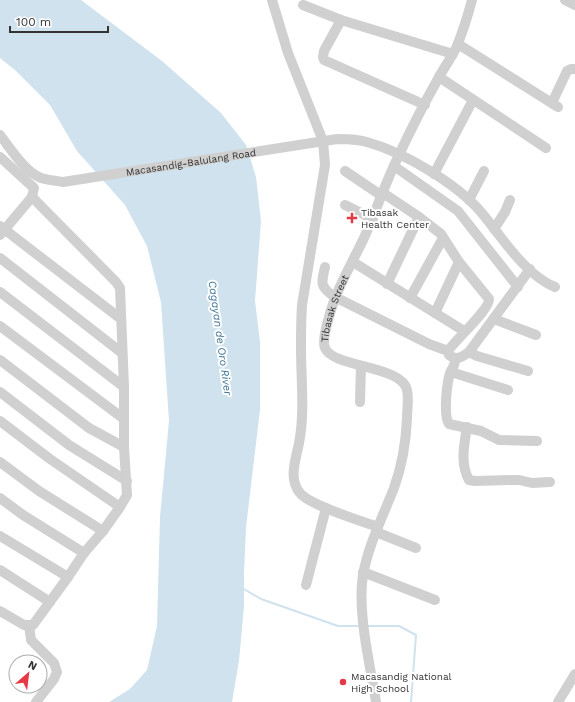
<svg xmlns="http://www.w3.org/2000/svg" width="575" height="702" font-family="'Work Sans',sans-serif">
<style>
.water{fill:#cfe2ee}
.lines{fill:none;stroke-linecap:round;stroke-linejoin:round}
.stream{stroke:#cfe2ee;stroke-width:2}
.minor{stroke:#d0d0d0;stroke-width:10}
.poi-dot{fill:#e63946;stroke:#fff;stroke-width:1.5}
.labels{text-anchor:middle;dominant-baseline:central;stroke-width:4;stroke-linejoin:round;paint-order:stroke}
.street-label{font-size:10px;fill:#333;stroke:#fff}
.poi-label{font-size:10px;fill:#333;stroke:#fff;text-anchor:start}
.water-label{font-size:11px;font-style:italic;fill:#3f7597;stroke:#fff}
</style>
<rect width="100%" height="100%" fill="#fff"/>
<!-- water -->
<path class="water" d="M0,0H81L162,61L221,113L246,145L256,177L261,221L255,301L260,342V410L246,527L244,573V606L239,661L232,702H109L130,689L147,670L157,626L160,517L169,421L161,302L147,246L125,205L77,151L50,105L15,70L0,58Z"/>
<g class="lines">
<!-- stream -->
<path class="stream" d="M242,588L261,599L338,626H360
M366,626H399L416,635L411,702"/>
<!-- minor -->
<g class="minor">
<path d="M272,0L288,53L323,141L325,165L302,305C301,320 301,334 301,348C301,380 305,412 299,443C296,459 288,479 300,493C309,505 361,521 378,527"/>
<path d="M565,0L575,5"/>
<path d="M303,5L341,20L453,54"/>
<path d="M341,20L324,51L323,57L324,60L425,105"/>
<path d="M458,44L558,107"/>
<path d="M439,77L546,148"/>
<path d="M552,103L567,71L571,69H575"/>
<path id="s1" d="M0,135C10,148 25,172 41,178C48,180 56,181 63,182L337,139C348,139 359,139 370,143C405,153 457,184 481,212C501,236 525,275 555,287"/>
<path d="M0,157L34,188L32,197L0,235"/>
<path d="M394,166L458,211L518,287"/>
<path d="M345,171L382,196"/>
<path d="M434,174L473,100"/>
<path d="M383,193L419,217L441,234L459,262L489,299C490,309 456,339 448,351"/>
<path d="M469,200L484,171"/>
<path d="M345,205L373,219"/>
<path d="M0,226L121,319"/>
<path d="M494,229L505,212L510,200"/>
<path d="M0,258L122,353"/>
<path d="M353,262L464,331"/>
<path d="M325,267C321,284 320,287 335,297L429,344L448,351L449,355C457,361 462,357 469,352L477,356L528,371"/>
<path d="M387,284L419,217"/>
<path d="M0,292L124,387"/>
<path d="M410,298L443,238"/>
<path d="M435,313L459,262"/>
<path d="M494,319L536,335"/>
<path d="M0,326L124,419"/>
<path d="M469,352L530,269"/>
<path d="M455,358C456,365 452,368 450,373C447,383 443,415 449,424L481,431L499,440L537,441"/>
<path d="M0,360L89,428L124,447"/>
<path d="M451,372L508,390"/>
<path d="M0,392L69,445L127,481"/>
<path d="M360,402L361,366"/>
<path d="M0,421L50,459L120,507"/>
<path d="M467,427C464,445 460,464 469,480L475,481L513,480H519L532,483L550,482"/>
<path d="M0,462L39,491L103,531"/>
<path d="M0,498L23,515L84,553"/>
<path d="M376,532L416,548"/>
<path d="M0,536L68,577"/>
<path d="M0,570L50,602"/>
<path d="M363,572L435,600"/>
<path d="M306,585L326,508"/>
<path d="M0,611L24,625H33L68,577L84,553L103,531L120,507L127,495L124,447V387L120,288L116,282L32,197"/>
<path d="M29,625L31,640L54,663L57,672L54,679L36,702"/>
<path id="s2" d="M376,702C370,664 357,612 363,575C368,546 383,516 394,488C402,466 406,442 407,418C407,409 409,399 407,390C402,365 333,368 325,348C322,342 327,323 329,317C336,290 351,265 363,240C376,212 385,183 399,155C411,129 425,102 439,77C445,66 452,57 457,46C463,31 468,15 472,0"/>
<path d="M558,702L575,674"/>
</g>
</g>
<!-- markers -->
<g class="poi-dot">
<path d="M350 212h4v4h4v4h-4v4h-4v-4h-4v-4h4z"/>
<circle cx="343" cy="682" r="4"/>
</g>
<g class="labels">
<!-- street labels -->
<g class="street-label">
<text stroke="none"><textPath href="#s1" startOffset="212">Macasandig-Balulang Road</textPath></text>
<text stroke="none"><textPath href="#s2" startOffset="457">Tibasak Street</textPath></text>
</g>
<!-- poi labels -->
<g class="poi-label">
<text x="361" y="212">Tibasak<tspan x="361" dy="12">Health Center</tspan></text>
<text x="351" y="676">Macasandig National<tspan x="351" dy="12">High School</tspan></text>
</g>
<!-- water labels -->
<g class="water-label">
<text transform="translate(220 338) rotate(82)">Cagayan de Oro River</text>
</g>
</g>
<!-- north arrow -->
<g transform="translate(28 674) rotate(28)"><circle r="19" fill="#ffffff" stroke="#adadad"/>
<path d="M0-3L7 15L0 10L-7 15Z" fill="#e63946"/>
<text y="-6" font-size="11" font-weight="bold" text-anchor="middle" fill="#333333">N</text>
</g>
<!-- scale -->
<path d="M10 26v6h98v-6" fill="none" stroke="#333333" stroke-width="2"/>
<text x="16" y="26" font-size="12" fill="#333333" stroke="#ffffff" stroke-width="3" paint-order="stroke">100 m</text>
</svg>
